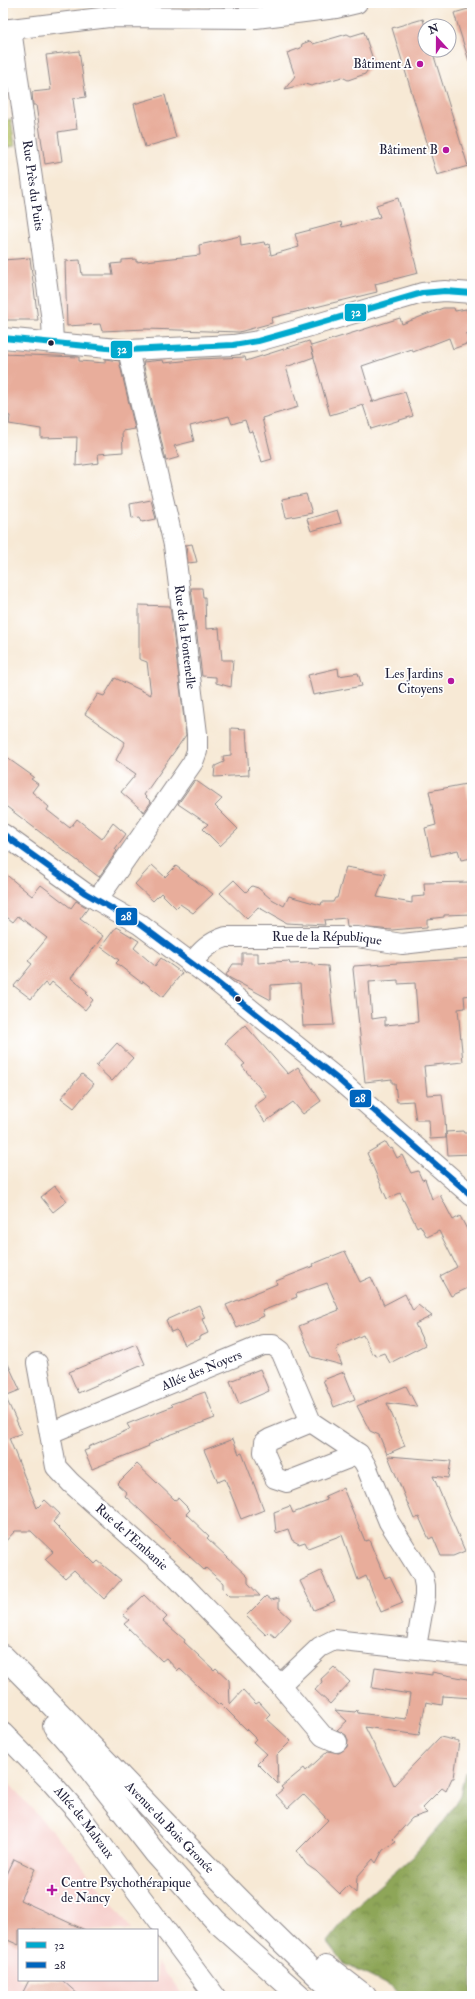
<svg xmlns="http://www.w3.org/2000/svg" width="475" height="1999" font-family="'IM FELL Double Pica',serif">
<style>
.built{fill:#f7d0cd}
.grass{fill:url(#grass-tufts);stroke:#6a714e}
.forest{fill:url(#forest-crowns);stroke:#58644a}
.building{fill:#e8ad9b;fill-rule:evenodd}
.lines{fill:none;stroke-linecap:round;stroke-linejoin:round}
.minor-casing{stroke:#8c8688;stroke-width:22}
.major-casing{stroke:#8c8688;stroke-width:24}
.minor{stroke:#fff;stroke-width:20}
.major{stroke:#fff;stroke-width:22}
.bus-1-casing{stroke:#fff;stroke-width:9}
.bus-2-casing{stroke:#fff;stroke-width:9}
.bus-1{stroke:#00a9ce;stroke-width:6}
.bus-2{stroke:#0065bd;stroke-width:6}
.poi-dot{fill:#b5179e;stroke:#fff;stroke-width:1.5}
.bus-dot{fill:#22223b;stroke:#fff;stroke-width:1.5}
.labels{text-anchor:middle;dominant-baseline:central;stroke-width:3.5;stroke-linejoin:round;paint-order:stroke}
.poi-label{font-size:13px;fill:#22223b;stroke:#fff;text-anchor:end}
.street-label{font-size:13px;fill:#22223b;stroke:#fff}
.line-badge{stroke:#fff;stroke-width:1.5}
.badge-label{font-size:11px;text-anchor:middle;font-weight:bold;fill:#fff}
</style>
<defs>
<pattern id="grass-tufts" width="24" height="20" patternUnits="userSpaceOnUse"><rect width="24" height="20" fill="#b3c062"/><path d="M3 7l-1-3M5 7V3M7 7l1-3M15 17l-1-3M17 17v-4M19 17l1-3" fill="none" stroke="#919c52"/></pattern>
<pattern id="forest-crowns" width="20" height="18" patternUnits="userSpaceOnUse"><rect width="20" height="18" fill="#8ea658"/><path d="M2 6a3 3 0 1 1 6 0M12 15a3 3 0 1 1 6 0" fill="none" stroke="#74874a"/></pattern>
</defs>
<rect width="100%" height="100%" fill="#fff"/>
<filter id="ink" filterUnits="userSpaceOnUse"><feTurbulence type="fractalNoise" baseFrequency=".025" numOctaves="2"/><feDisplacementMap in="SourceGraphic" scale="8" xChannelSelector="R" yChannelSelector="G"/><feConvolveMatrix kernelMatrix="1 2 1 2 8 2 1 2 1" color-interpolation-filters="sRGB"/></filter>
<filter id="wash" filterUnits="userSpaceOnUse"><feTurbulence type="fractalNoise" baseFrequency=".012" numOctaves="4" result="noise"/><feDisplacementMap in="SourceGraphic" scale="16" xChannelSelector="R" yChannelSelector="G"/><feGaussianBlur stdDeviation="0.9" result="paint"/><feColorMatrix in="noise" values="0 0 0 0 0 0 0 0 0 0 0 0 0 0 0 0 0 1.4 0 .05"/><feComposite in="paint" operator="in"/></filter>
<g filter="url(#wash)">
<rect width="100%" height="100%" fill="#f7e9d5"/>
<!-- built -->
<path class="built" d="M3,1777L74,1855L132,1930H19V1980H157V1962L184,1996H3Z"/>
<!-- grass -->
<path class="grass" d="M11,119L15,146L3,148V121Z"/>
<!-- forest -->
<path class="forest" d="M472,1771V1996H400L393,1988L343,1963L327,1942L356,1906L412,1857L445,1820L460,1795L465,1772Z"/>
<g id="blocks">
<!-- building -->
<path class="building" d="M472,8V61H469L454,13Z
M423,19L425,27V50H432L468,166L437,175L392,28Z
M364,32L375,66L369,68L365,74L348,80L342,77L311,86L305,84L285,89L295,76L287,53L301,48L302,44L310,41L313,44L347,34L351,36Z
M79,51L86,97L73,99L77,129L58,132L62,161L45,164L36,105H33L32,92L51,90L46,55Z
M165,95L176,138L145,147L134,104Z
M398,198L418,273L375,284L377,292L271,318L272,323L239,332L146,329L102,331L100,324L67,326L65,261L80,260L82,275H113L111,264L122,263V260L136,259V262L200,255L199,245L240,236L241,246L264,242L265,245L269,244L271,255L299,247L295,234L341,222L342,227L380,217L376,205Z
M30,258L38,320H3V260Z
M443,308H454L455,311L466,309L472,324V332L466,334L469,343L453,349L449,338L413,352L412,349L362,366L373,402H371L405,392L413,416L371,429L363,405L330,415L311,347L314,357L286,367L298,407L262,418L272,459L262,462L252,431L249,432L245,420L232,424L229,416L190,426L194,441L174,446L180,457L166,461L143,362L163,360L164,363L200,359L245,357L246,361L309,341L311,346L400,318L402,324Z
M3,354L79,357V361L105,363V359L119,361L135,429L122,431L123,452L98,454L99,463L76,466L77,437L41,438V429L9,424L10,416L4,414Z
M306,494L312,513L286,518L282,499Z
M151,500L156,519L142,522L140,517L132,518L130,504Z
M337,510L341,523L311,531L307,519Z
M192,544L197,562L188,563L186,545Z
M191,588H202L203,597H205L206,629L219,628L222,660H233L231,687L216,683V677L202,676Z
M139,605L170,606L186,735L144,795L151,802L144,812L121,792L136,774L116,760L125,742L85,714L98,694L104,696L115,678L151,695L147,662L139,659Z
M338,668L339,676L358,673L362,686L313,695L308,675Z
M231,728L246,729L249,775L214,777L215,766L224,762L223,756L231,755Z
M3,755L34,777L31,779L38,784L32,792L49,807L47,810L70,828L77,819L102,839L113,823L126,834L115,849L117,851L99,877L3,804Z
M195,780L222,799L215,806L238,829L220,846L203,829L208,824L178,804Z
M466,784L472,818V858L461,860L458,850L431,856L425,828L436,825L429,791Z
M152,865L165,877L176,866L213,894L193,913L180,904L176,908L161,893L153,901L135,884Z
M346,867L386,874L377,897L412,903V897L425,896L424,883L472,882V914L444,915V917L427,919V927L392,930L347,926L346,918L324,920L325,925L286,923L258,907L247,919L220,893L234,880L246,892L252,886L258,888L270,898L284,906L289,896L321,905L322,902H333L335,898H337Z
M3,872L32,896L41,885L71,908L76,901L88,908L80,919L103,936L71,978L88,992L86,993L93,1000L85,1010L52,982L49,986L45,983L31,999L14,986L32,964L28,961L47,938L18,916L13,922L3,914Z
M116,927L139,941L134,948L155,966L161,958L182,973L163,997L143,981L142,983L116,963L119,960L101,947Z
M242,953H258V963L289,961L290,964L312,963V965L328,966L334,1025L303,1026L300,983L271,985V1000L230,978L226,975L233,964H242Z
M472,958V995L464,996L465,1008L458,1009L463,1062L424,1066L427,1095L442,1094L445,1118L446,1138L430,1139L429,1120H416L413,1101L397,1102L395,1083H392V1079L365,1082L353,969L354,966ZM398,980V984L415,983L418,1022L385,1025V1017L372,1019L369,982Z
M245,1025L288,1074L298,1067L321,1101L303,1114L293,1102L265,1122L254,1106L267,1097L242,1066L245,1064L225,1043Z
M117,1043L133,1058L112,1081L96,1066Z
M82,1074L94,1084L74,1108L61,1098Z
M463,1131L464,1133H472V1154L448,1155L446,1132Z
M386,1142L390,1149L392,1148L397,1158L402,1155L411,1173L418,1171L422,1180L425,1179L432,1199L440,1195L453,1220L460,1216L472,1239V1295L468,1288L451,1296L440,1276L457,1267L439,1231L427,1237L420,1225L417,1227L400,1193L387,1199L367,1153Z
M55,1186L67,1201L53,1212L41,1197Z
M345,1251L360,1282L371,1277L384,1305L405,1294L413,1311L418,1305L432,1316L415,1324L425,1345L390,1363L384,1353L376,1356L374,1353L372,1354L363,1335L337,1347L338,1349L336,1350L342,1365L312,1357L299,1326L339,1310L327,1283L296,1294L297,1297L262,1311L264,1316L237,1328L226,1305L277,1284L276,1281L314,1266L313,1264Z
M199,1305L205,1318L202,1319L208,1333L199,1337V1339L185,1345L178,1332L176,1330L171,1332L166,1320Z
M136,1344L145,1364L78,1393L69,1372Z
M3,1353L20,1390L5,1396L22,1433L9,1438L37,1508L45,1500L60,1514L53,1522L95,1564L98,1561L121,1580L104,1599L74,1570L65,1578L45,1559L53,1552L31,1531H15L3,1544Z
M260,1369L269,1391L239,1404L230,1381Z
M344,1372L355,1399L334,1407L323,1380Z
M406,1386L417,1407L387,1403L405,1446L387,1454L379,1435L370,1431L357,1406Z
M205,1392L215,1418L167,1436L148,1445L149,1446L92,1469L84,1451L89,1449L88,1447L130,1429L127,1424L173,1406L171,1404Z
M233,1439L239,1454L242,1453L264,1510L241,1519L225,1479L218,1482L204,1450Z
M388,1456L451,1461L448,1478L433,1476L465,1551L453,1556H441L433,1537L429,1539L419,1517L414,1519Z
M137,1464L175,1500L178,1498L190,1510L186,1514L209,1536L207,1538L248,1577V1583L260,1596H230L223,1589V1583L206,1568L204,1570L125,1496L127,1493L117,1484Z
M343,1488L365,1541L369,1540L385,1578L390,1576L403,1603L381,1612L366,1576L358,1580L342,1535L308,1548L305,1542L299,1544L292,1540L288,1529L276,1533L274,1512L290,1506L293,1513L327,1500L325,1496Z
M321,1571L335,1601L314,1610L300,1581Z
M144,1595L167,1617L163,1621L185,1640L184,1642L214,1670L216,1668L229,1680L230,1704L243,1690L256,1704L259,1702L270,1714L266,1718L291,1741L277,1755L278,1784L257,1763L266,1754L253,1742L256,1739L220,1703L218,1705L180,1669L178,1671L166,1658L162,1661L124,1624L129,1620L123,1615Z
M266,1596L271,1600L279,1598V1608L291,1619L275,1637L269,1632L266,1635L246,1616Z
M334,1667L350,1682L330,1704L315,1690L322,1682L321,1679Z
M375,1667L432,1675V1672L472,1680V1698L443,1696L442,1705L426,1702L419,1735L365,1727L394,1785L440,1737L459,1741L454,1778H452L446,1791L442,1788L422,1808L427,1813L412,1818L393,1839L396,1842L383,1850L376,1863L373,1859L357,1877L356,1893L348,1886L340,1894L316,1871L307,1865L297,1851L328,1820L303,1794L288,1808L276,1795L283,1789L281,1787L304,1768L306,1771L328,1751L339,1753L347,1747L348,1741L346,1735L337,1730L347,1721L335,1710L355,1712L357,1710L358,1713L406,1719L410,1694L372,1688Z
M14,1859L35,1869L20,1900L85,1930H19V1945L3,1938V1883Z
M29,1980H62L80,1996H21Z"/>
</g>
</g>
<g filter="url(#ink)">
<use href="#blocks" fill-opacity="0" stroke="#8c8688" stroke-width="1"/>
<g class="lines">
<!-- minor casing -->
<g class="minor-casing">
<g id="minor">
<path id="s1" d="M11,29L52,321L53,343"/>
<path d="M3,30L109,17L256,18L336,8L357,3"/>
<path d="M3,338L128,350L233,345L258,341L290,332L422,293L445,291L472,293"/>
<path d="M3,834L85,893L139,924L214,980L339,1080L472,1196"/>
<path d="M97,900L193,762L197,751V734L174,545L128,350"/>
<path id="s2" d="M191,964C201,951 210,942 226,937H357L402,944L472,936"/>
<path id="s3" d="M37,1363L56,1467L71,1483L174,1575L280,1685L323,1736L337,1742"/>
<path d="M311,1422L270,1439L265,1442L264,1452L275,1478L287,1482L359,1454"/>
<path id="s4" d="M50,1433L263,1345H273L281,1351L311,1422L359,1454L366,1466L389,1522L423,1576L425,1586V1596L416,1647"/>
<path d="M280,1685L320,1647L334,1640L472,1655"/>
<path id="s5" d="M3,1733L50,1781L79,1814L215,1996"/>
</g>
</g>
<!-- major casing -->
<g class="major-casing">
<g id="major">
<path id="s6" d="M3,1656C116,1768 222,1888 339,1996"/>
<path d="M54,1726L69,1743L156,1854L216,1921L300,1996"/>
<path d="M326,1966L365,1996"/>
</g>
</g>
<!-- minor -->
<use href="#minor" class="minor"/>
<!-- major -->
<use href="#major" class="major"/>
<!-- bus-1 casing -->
<g class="bus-1-casing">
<path id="bus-1" d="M3,338L128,350L233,345L258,341L290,332L422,293L445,291L472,293"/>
</g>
<!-- bus-2 casing -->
<g class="bus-2-casing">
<path id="bus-2" d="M3,834L85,893L139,924L214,980L339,1080L472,1196"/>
</g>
<!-- bus-1 -->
<use href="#bus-1" class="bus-1"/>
<!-- bus-2 -->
<use href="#bus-2" class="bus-2"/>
</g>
</g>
<!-- markers -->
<g class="poi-dot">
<circle cx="420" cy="64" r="4"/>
<circle cx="446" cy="150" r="4"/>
<circle cx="451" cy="681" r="4"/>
<path d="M50 1884h4v4h4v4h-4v4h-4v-4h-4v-4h4z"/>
</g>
<g class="bus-dot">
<circle cx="51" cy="343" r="3.5"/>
<circle cx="238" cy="999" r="3.5"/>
</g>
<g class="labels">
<!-- poi labels -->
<g class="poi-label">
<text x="412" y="64">Bâtiment A</text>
<text x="438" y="150">Bâtiment B</text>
<text x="443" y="674">Les Jardins<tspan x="443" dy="15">Citoyens</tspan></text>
<text x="61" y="1883" text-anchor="start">Centre Psychothérapique<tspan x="61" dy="15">de Nancy</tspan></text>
</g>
<!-- street labels -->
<g class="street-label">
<text stroke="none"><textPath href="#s1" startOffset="158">Rue Près du Puits</textPath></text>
<text transform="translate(185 637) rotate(83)">Rue de la Fontenelle</text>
<text stroke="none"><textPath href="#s2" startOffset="146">Rue de la République</textPath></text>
<text stroke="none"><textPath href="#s4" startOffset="164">Allée des Noyers</textPath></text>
<text stroke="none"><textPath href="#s3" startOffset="209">Rue de l'Embanie</textPath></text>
<text stroke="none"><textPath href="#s5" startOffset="121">Allée de Malvaux</textPath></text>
<text stroke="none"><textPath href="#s6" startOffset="239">Avenue du Bois Gronée</textPath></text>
</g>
</g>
<g class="line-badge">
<rect x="344" y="303" width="23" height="19" rx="4" fill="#00a9ce"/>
<rect x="110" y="340" width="23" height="19" rx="4" fill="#00a9ce"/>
<rect x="115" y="907" width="23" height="19" rx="4" fill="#0065bd"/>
<rect x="349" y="1089" width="23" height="19" rx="4" fill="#0065bd"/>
</g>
<g class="badge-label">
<text x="356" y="316">32</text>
<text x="122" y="353">32</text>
<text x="126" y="920">28</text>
<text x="360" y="1102">28</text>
</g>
<!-- margin -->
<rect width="475" height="1999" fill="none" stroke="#fff" stroke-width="16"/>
<!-- legend -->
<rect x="18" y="1929" width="140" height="52" fill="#ffffff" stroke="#a7a7b1"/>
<rect x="26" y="1942" width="20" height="6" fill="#00a9ce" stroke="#a7a7b1"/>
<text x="54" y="1949" font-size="12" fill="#22223b">32</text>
<rect x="26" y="1962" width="20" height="6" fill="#0065bd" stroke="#a7a7b1"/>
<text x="54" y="1969" font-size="12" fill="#22223b">28</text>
<!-- north arrow -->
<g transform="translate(437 38) rotate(339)"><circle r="19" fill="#ffffff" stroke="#a7a7b1"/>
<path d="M0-3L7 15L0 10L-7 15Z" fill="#b5179e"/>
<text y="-6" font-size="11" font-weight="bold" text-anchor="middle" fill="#22223b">N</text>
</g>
</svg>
